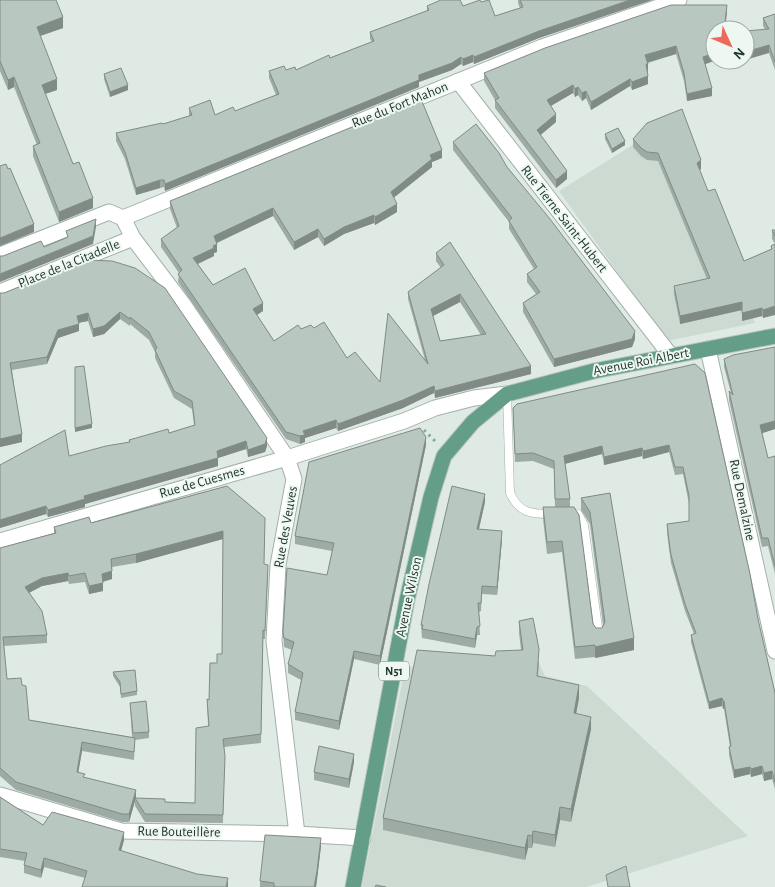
<svg xmlns="http://www.w3.org/2000/svg" width="775" height="887" font-family="'Alegreya Sans',sans-serif">
<style>
.built{fill:#cddad2}
.lines{fill:none;stroke-linecap:round;stroke-linejoin:round}
.service-casing{stroke:#a2b1aa;stroke-width:9}
.minor-casing{stroke:#a2b1aa;stroke-width:17}
.tertiary-casing{stroke:#a2b1aa;stroke-width:17}
.primary-casing{stroke:#bcc4c1;stroke-width:17}
.path{stroke:#81ac99;stroke-width:3;stroke-dasharray:2.5 4;stroke-linecap:butt}
.service{stroke:#fff;stroke-width:8}
.minor{stroke:#fff;stroke-width:15}
.tertiary{stroke:#fff;stroke-width:15}
.primary{stroke:#659e88;stroke-width:15}
.wall{fill:#9eaba4;fill-rule:evenodd}
.shaded-wall{fill:#818b86}
.building{fill:#b8c7bf;stroke:#818b86;fill-rule:evenodd}
.labels{text-anchor:middle;dominant-baseline:central;stroke-width:4;stroke-linejoin:round;paint-order:stroke}
.shield{fill:#eff7f2;stroke:#5f726a;stroke-width:1}
.shield-label{font-size:12px;font-weight:bold;fill:#21392f}
.street-label{font-size:14px;fill:#21392f;stroke:#eff7f2}
</style>
<rect width="100%" height="100%" fill="#dfeae4"/>
<!-- built -->
<path class="built" d="M676,118L755,323L667,341L559,191Z
M538,661L545,676L587,686L748,836L586,887H362L405,667Z"/>
<g class="lines">
<!-- service casing -->
<g class="service-casing">
<path id="service" d="M507,394L510,493C519,513 531,514 551,514
M570,512L578,514L584,525L599,635"/>
</g>
<!-- minor casing -->
<g class="minor-casing">
<path id="minor" d="M458,81L671,356
M123,218L542,47L679,0
M0,255L109,212L123,218L133,238L183,304L287,458L294,479L278,565L274,641L297,834
M0,292L133,238
M708,349L775,651
M0,795L121,831L297,834L363,838"/>
</g>
<!-- tertiary casing -->
<g class="tertiary-casing">
<path id="tertiary" d="M0,541L287,458L404,421L435,408L474,398L507,394"/>
</g>
<!-- primary casing -->
<g class="primary-casing">
<path id="primary" d="M353,887L407,600L431,497L444,456L473,422L507,394L594,371L775,336"/>
</g>
<!-- path -->
<path class="path" d="M424,430L436,442"/>
<!-- service -->
<use href="#service" class="service"/>
<!-- minor -->
<use href="#minor" class="minor"/>
<!-- tertiary -->
<use href="#tertiary" class="tertiary"/>
<!-- primary -->
<use href="#primary" class="primary"/>
</g>
<!-- wall -->
<path class="wall" d="M0,0L63,28L40,36L57,90L45,94L73,164L93,208L59,222L33,156V146L37,145L14,87L8,90L0,71Z
M518,0H652L539,38L474,64L473,62L463,66L461,64L452,70L419,82V87L165,191L164,187L160,188L136,195L125,159L116,141V133L163,124L189,116V108L215,115L235,111L276,95L269,78V71L296,70L372,42L370,39V32L427,11V6H463L481,2L495,16L520,8L518,3Z
M727,13L705,64L712,96L687,101L684,81L676,54L648,63V72H647L648,84L632,90L630,86L591,110L586,98L582,101L578,95L575,97L573,93L551,106L556,122L540,135L567,179L556,188L495,108V100L484,81V73Z
M775,14V70L769,53L765,29L763,26V18Z
M104,74L128,90L110,97L104,79Z
M605,134L625,145L612,153L605,139Z
M633,139L701,169L699,170L708,191L744,261L771,249V246L775,244L763,318L762,316L742,321V310L680,324L674,294V286L707,279L658,161L647,160L641,156L633,147Z
M453,142L507,167L635,339L632,347L554,367L523,312V303L536,294L527,282V274L534,269L509,229V222L453,150Z
M442,158L432,162V167L394,197L397,212L375,225L374,223L344,234L324,246L318,237L294,250L273,216L217,243V252L214,253V256L198,264L213,285L263,311L257,315L274,341L301,329L347,358L380,382L425,360L408,299V292L441,268L436,261V253L531,374L435,398L434,393L403,408L338,431L336,428L305,438V442L300,444L286,439L178,282L179,273L161,247V239L177,228L170,209V201ZM460,302L481,335L440,341L433,316Z
M772,230H775V244L772,239Z
M90,260L267,446L265,452L248,457L246,449L218,458V466L85,504V507L48,517L46,514L0,528V465L69,456L129,442V440L169,433L194,425L192,409L174,398L155,358V352L149,340L130,324V326L120,319L104,334L93,337L88,321L78,323L79,331L58,338L47,364L12,370L22,442L0,447L4,293Z
M775,347V429L762,433L768,458L775,456V574L768,546L762,547L729,400V391L731,393L724,367V359Z
M695,364L758,619L775,693V789L772,779L764,781L762,774L751,777L750,774L734,778L729,755V747H730L724,709H723L722,706L709,709L691,642V635L694,634L685,611L671,563L669,549L667,532V524L689,521V504L683,474L675,475L669,452L643,459L642,456L604,465L602,454L565,464L570,499V507H555L554,469L533,461L515,462L513,408Z
M426,445L380,665L354,659L339,730L295,720V712L301,680L288,673V664L292,650L284,647L283,632L327,575L332,551L295,544V536Z
M227,486L268,573L265,639H263L261,743L224,747L223,823L145,822L135,806V801L129,822H122L16,790L0,776V548L54,533V527L91,523ZM223,539L222,654L217,663L209,700L207,699L208,726L195,803L165,802L136,798L85,778L78,773L82,751L134,760L135,740L149,738V732L130,703L132,737L29,720L22,685L7,679L4,646L47,643V635L29,593L42,586L68,581L69,584L85,582L89,594L103,591L102,582L112,579V567L136,563Z
M610,493L634,650L595,658V657L575,659L562,552L547,554L543,519V507L579,515L593,624L596,628H602L603,625L590,524L581,510V498Z
M485,502L479,529L502,539L497,595L482,594L481,611L479,612L480,635H477L475,648L422,638L421,625Z
M519,621L539,662L538,677L579,698L576,713L591,729L571,822L560,820L555,847L533,843L532,848H528L525,860L383,830V818L495,656L521,650L519,633Z
M113,672L137,691V695L121,698L120,687L113,676Z
M354,762L349,788L314,780V772Z
M0,797L43,825L124,840L121,851L228,886V887H82L85,878L44,867L41,878L24,873V865L25,861L0,857Z
M321,846L316,887H260V881Z"/>
<!-- shaded-wall -->
<path class="shaded-wall" d="M630,0H652L539,38L474,64V57L539,31Z
M727,5V13L725,30H724Z
M63,17V28L37,37V27Z
M769,45V53L745,60V52Z
M676,46V54L645,63V55Z
M715,53V60H717L703,65V57Z
M473,55V62L463,66V59Z
M461,57V64L452,70L419,82V87L165,191V184Z
M734,60H744L734,63Z
M646,64H648V72H646Z
M648,76V84L632,90V82Z
M14,77V87L8,90V80Z
M57,79V90L42,95V85Z
M630,79V86L591,110V102Z
M128,85V90L110,97V92Z
M573,85V93L547,108V100Z
M578,87V95L575,97V89Z
M712,88V96L687,101V94Z
M586,91V98L582,101V93Z
M556,114V122L537,138V130Z
M625,141V145L612,153V149Z
M442,150V158L432,162V167L391,200V192L430,155Z
M701,160V169L697,171V163Z
M567,171V179L556,188V180Z
M160,180V188L136,195V188Z
M93,198V208L59,222V212Z
M397,204V212L375,225V217Z
M273,208V216L214,244V236Z
M374,215V223L344,234L324,246V239L344,227Z
M96,219V227L93,244L0,282V274L93,236Z
M34,224V232L0,246V238Z
M318,229V237L294,250V242Z
M217,244V252L214,253V256L193,266V258L213,246Z
M460,294V302L431,317V309Z
M742,302V310L680,324V316Z
M263,303V311L253,317V309Z
M775,306V315L763,318V310Z
M762,308V316L742,321V313Z
M120,312V319L104,334L93,337V329Z
M88,313V321L77,323V316Z
M79,324V331L58,338L47,364V357L58,330Z
M635,331V339L632,347L554,367V359Z
M531,366V374L435,398V391Z
M434,386V393L403,408L338,431V424Z
M336,420V428L305,438V442L300,444V436L303,431Z
M775,421V429L760,434V425Z
M92,424V428L75,432V428Z
M22,434V442L0,447V439Z
M426,437V445L380,665V656Z
M267,438V446L265,452L248,457V450Z
M246,441V449L218,458V466L85,504V507L48,517V510L84,496Z
M669,445V452L643,459V451Z
M602,446V454L564,464V456Z
M642,448V456L604,465V457Z
M485,494V502L477,537V529Z
M46,506V514L0,528V520Z
M223,531V539L136,563V554Z
M502,531V539L497,595V587Z
M112,571V579L102,582V574Z
M68,573V581L42,586L25,595V587L42,578Z
M103,583V591L89,594V586Z
M477,627V635L475,648V639Z
M634,638V650L595,658V647Z
M354,651V659L339,730V721Z
M579,685V698L574,725V713Z
M722,698V706L709,709V702Z
M723,701H724V709H723Z
M591,717V729L571,822V809Z
M82,742V751L77,780V772Z
M354,754V762L349,788V779Z
M762,766V774L751,777V769Z
M750,767V774L734,778V770Z
M772,771V779L764,781V773Z
M136,790V798H135V801L129,822V814Z
M560,807V820L555,847V835Z
M533,831V843L532,848V836Z
M124,832V840L119,858V850Z
M528,835V848L525,860V848Z
M321,838V846L317,880L316,887H314Z
M44,858V867L41,878V870Z
M228,878V887H226Z"/>
<!-- building -->
<path class="building" d="M0,0H56L63,17L37,27L57,79L42,85L73,164L79,162L93,198L59,212L33,146L40,143L14,77L8,80L0,61Z
M441,0H460L463,6L480,0L481,2L489,0L495,16L523,7L520,0H630L539,31L474,57L473,55L463,59L461,57L452,63L419,75V80L165,184L164,180H160L136,188L125,152L116,133L162,123L163,124L192,115L189,108L210,100L215,115L233,107L235,111L263,100L279,94L269,71L284,66L286,70L295,67L296,70L329,55L330,58L374,41L370,32L429,10L427,6Z
M671,5H727L724,30H715V53L703,57L712,88L687,94L684,73L676,46L645,55L648,64H646L648,76L632,82L630,79L591,102L586,91L582,93L578,87L575,89L573,85L547,100L556,114L537,130L567,171L556,180L495,100L499,98L484,73L545,48Z
M775,14V62L769,45L745,52V31L769,29L763,18Z
M121,68L128,85L110,92L104,74Z
M421,99L442,150L430,155L432,159L391,192L397,204L375,217L374,215L344,227L324,239L318,229L294,242L273,208L214,236L217,244L213,246L214,248L193,258L213,285L245,268L263,303L253,309L274,341L298,325L301,329L311,325L314,328L324,322L347,358L355,352L380,382L388,313L428,364L408,292L444,265L436,253L450,242L531,366L435,391L434,386L403,400L338,424L336,420L303,431L305,435L300,436L286,432L178,274L182,270L161,239L179,226L170,201ZM460,294L486,334L440,341L431,309Z
M682,109L701,160L697,163L708,191L715,189L744,261L772,249L771,246L775,244V306L763,310L762,308L742,313V302L680,316L674,286L710,278L658,153L647,152L641,148L633,139L647,123Z
M476,124L499,153L507,167L550,219L635,331L632,339L554,359L523,303L540,292L527,274L537,267L509,221L512,218L453,142Z
M618,128L625,141L612,149L605,134Z
M6,164L8,169L10,168L34,224L0,238V166Z
M96,219L93,236L0,274V256H3L41,241L44,247L68,237L66,231Z
M772,230H775V236Z
M90,258L89,260L112,261L135,268L165,288L267,438L265,444L248,450L246,441L217,451L218,458L84,496L85,499L48,510L46,506L0,520V465L65,430L69,456L106,446L130,442L129,440L168,429L169,433L195,425L192,401L174,391L155,350L157,348L149,332L130,317V319L120,312L104,326L93,329L88,313L77,316L79,324L58,330L47,357L10,363L22,434L0,439V293H4Z
M775,347V421L760,425L768,458L775,456V566L768,538H762L729,391L733,395L724,359L733,355Z
M695,364L705,373L750,574L758,619L775,693V782L772,771L764,773L762,766L751,769L750,767L734,770L729,747L731,746L724,701H723L722,698L709,702L691,635L696,633L685,604L671,555L669,541L667,524L689,521V496L683,467H675L669,445L643,451L642,448L604,457L602,446L564,456L570,499H555L554,461L533,453L515,454L513,408L517,404Z
M84,366L92,424L75,428V367Z
M420,428L426,437L380,656L354,651L339,721L295,712L303,673L288,664L294,642L284,638L283,632L287,568L327,575L334,543L295,536L309,462Z
M227,486L265,518L264,564L268,565L265,631L263,630L261,734L223,739L225,756L223,815L145,814L135,798L165,799V802L195,803L196,728L209,726L207,699L209,700L210,663H217V654H222L223,531L136,554L111,559L112,571L102,574L103,583L89,586L85,573L69,576L68,573L42,578L25,587L42,611L47,635L3,637L7,679L21,678L22,685L26,686L29,720L135,738L134,752L82,742L77,772L85,774L83,777L136,790L129,814H122L16,782L0,768V548L56,533L54,527L89,517L91,523Z
M452,486L485,494L477,529L502,531L497,587L482,586L481,603H478L480,626L477,627L475,639L422,629L423,625H421L429,584Z
M610,493L634,638L595,647V645L575,647L562,541L547,542L543,507H574L579,515L593,624L596,628H602L605,622L590,512L581,498Z
M533,618L539,649L537,676L579,685L574,713L591,717L571,809L560,807L555,835L533,831L532,836L528,835L525,848L383,818L417,650L495,656L496,651L523,650L519,621Z
M135,670L137,691L121,694L120,682L113,672Z
M146,701L149,732L133,733L130,703Z
M319,746L354,754L349,779L314,772Z
M0,797L43,825L52,812L124,832L119,850L197,874L228,878L226,887H82L87,871L44,858L41,870L24,865L27,853L0,849Z
M265,835L321,838L317,871L314,887H274V883L260,881Z
M626,866L630,887H608L606,875Z
M376,885L386,887H375Z"/>
<g class="labels">
<!-- shield labels -->
<rect class="shield" x="379" y="661.5" width="30" height="19" rx="4"/>
<g class="shield-label">
<text x="394" y="671">N51</text>
</g>
<!-- street labels -->
<g class="street-label">
<text transform="translate(400 105) rotate(-22)">Rue du Fort Mahon</text>
<text transform="translate(564 219) rotate(52)">Rue Tierne Saint-Hubert</text>
<text transform="translate(69 264) rotate(-22)">Place de la Citadelle</text>
<text transform="translate(641 362) rotate(-11)">Avenue Roi Albert</text>
<text transform="translate(202 482) rotate(-16)">Rue de Cuesmes</text>
<text transform="translate(742 500) rotate(78)">Rue Demalzine</text>
<text transform="translate(286 527) rotate(-80)">Rue des Veuves</text>
<text transform="translate(409 597) rotate(-78)">Avenue Wilson</text>
<text transform="translate(179 832) rotate(1)">Rue Bouteillère</text>
</g>
</g>
<!-- north arrow -->
<g transform="translate(730 45) rotate(134)"><circle r="24" fill="#eff7f2" stroke="#9daba4"/>
<path d="M0-4L9 19L0 12L-9 19Z" fill="#ed6a5a"/>
<text y="-8" font-size="14" font-weight="bold" text-anchor="middle" fill="#21392f">N</text>
</g>
</svg>
